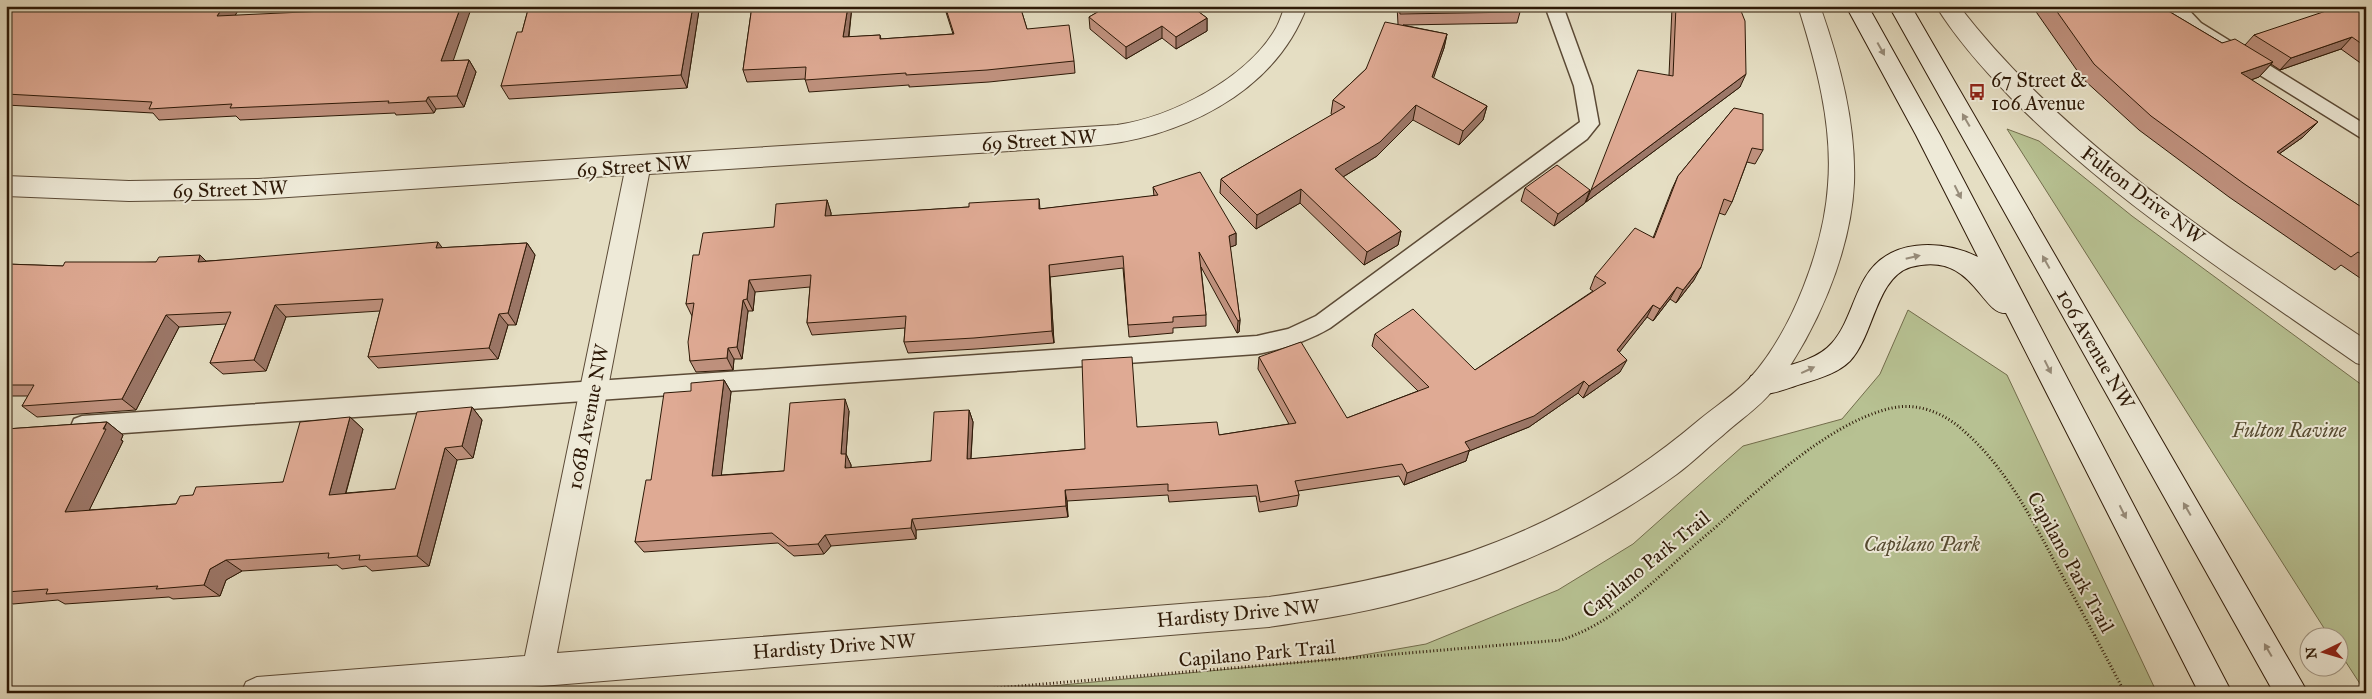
<svg xmlns="http://www.w3.org/2000/svg" width="2372" height="699" font-family="'IM FELL Great Primer',serif">
<style>
.green{fill:#b7c192;stroke:#726d4c}
.lines{fill:none;stroke-linecap:round;stroke-linejoin:round}
.service-casing{stroke:#5b4a36;stroke-width:3}
.minor-casing{stroke:#5b4a36;stroke-width:2}
.secondary-casing{stroke:#2d1907;stroke-width:2}
.path{stroke:#2d1907;stroke-width:3;stroke-dasharray:1 2.5;stroke-linecap:butt}
.service{fill:#eeead8;fill-rule:evenodd}
.minor{fill:#eeead8;fill-rule:evenodd}
.secondary{fill:#eeead8;fill-rule:evenodd}
.wall{fill:#c0927f;stroke:#2d1907}
.shaded-wall{fill:#9c7768;stroke:#2d1907}
.building{fill:#dfaa94;stroke:#2d1907}
.oneway{fill:#978c7a}
.labels{text-anchor:middle;dominant-baseline:central;stroke-width:4;stroke-linejoin:round;paint-order:stroke}
.poi-label{font-size:20px;fill:#2d1907;stroke:#eeead8;text-anchor:start}
.street-label{font-size:20px;fill:#2d1907;stroke:#eeead8}
.park-label{font-size:20px;font-style:italic;fill:#564b31;stroke:#eeead8}
</style>
<rect width="100%" height="100%" fill="#e5dec3"/>
<filter id="stains"><feTurbulence type="fractalNoise" baseFrequency=".004" numOctaves="4"/><feColorMatrix values="0 0 0 0 .2 0 0 0 0 .09 0 0 0 0 .02 0 0 0 .5 -.17"/></filter>
<radialGradient id="worn" r=".72"><stop offset=".6" stop-color="#630" stop-opacity="0"/><stop offset="1" stop-color="#630" stop-opacity=".3"/></radialGradient>
<!-- green -->
<path class="green" d="M2007,129L2039,141L2132,216L2366,388V693L2340,653V636H2329Z
M1908,310L2007,375L2157,693H978L1346,658L1426,644L1558,590L1633,544L1743,446L1842,419L1880,374Z"/>
<g class="lines">
<!-- service casing -->
<g class="service-casing">
<path id="service" d="M1545,6H1563L1592,86L1599,124L1587,139L1330,328C1308,341 1283,349 1257,354L82,436L74,433L71,426L74,419L82,416L1257,336L1288,329L1316,316L1580,122L1574,86Z
M2165,6H2185L2201,23L2366,125V141L2189,31Z"/>
</g>
<!-- minor casing -->
<g class="minor-casing">
<path id="minor" d="M1285,6H1307C1275,94 1177,140 1088,146L649,174L557,653L1269,597C1436,575 1569,530 1699,420C1716,406 1735,394 1750,378C1792,332 1824,247 1828,185C1833,125 1816,63 1798,6H1820C1840,63 1856,123 1854,183C1851,253 1815,335 1773,390C1759,408 1738,421 1722,436C1707,448 1693,462 1677,474C1602,529 1516,569 1427,595C1376,611 1322,619 1269,627L455,693H241L246,682L257,677L525,656L624,175L258,199L129,201L6,196V176L129,181L258,179L1117,125C1172,117 1248,78 1276,28C1280,21 1282,13 1285,6Z
M1936,6H1959C2067,146 2221,242 2366,340V366L2356,363C2239,281 2114,202 2013,100C1985,71 1957,40 1936,6Z"/>
</g>
<!-- secondary casing -->
<g class="secondary-casing">
<path id="secondary" d="M1846,6H1868L1940,135L2232,693H2199L2006,313C1981,315 1973,250 1911,267C1876,277 1874,336 1850,361C1836,375 1813,380 1795,386C1780,391 1766,397 1751,392L1747,384L1751,376C1776,367 1814,364 1832,343C1848,325 1853,298 1865,278C1888,238 1941,239 1978,257L1916,135Z
M1889,6H1911L2308,693H2274Z"/>
</g>
<!-- path -->
<path class="path" d="M938,693L1561,640C1615,623 1655,579 1697,543C1750,499 1824,423 1892,408C1919,402 1946,414 1965,432C2006,468 2032,519 2057,566C2080,608 2103,651 2125,693"/>
<!-- service -->
<use href="#service" class="service"/>
<!-- minor -->
<use href="#minor" class="minor"/>
<!-- secondary -->
<use href="#secondary" class="secondary"/>
</g>
<!-- wall -->
<path class="wall" d="M6,6H241L235,15L453,61L469,60L476,72L464,107L436,109L434,113L396,115L395,113L240,120L236,116L159,120L153,113L6,105Z
M529,6H698L699,10L687,88L509,99L501,86L522,32Z
M752,6H852L849,37L880,35L881,39L953,34L944,6H1020L1027,29L1074,61L1075,73L989,82L909,87V85L809,92L805,79L747,82L743,70Z
M1108,6H1195L1193,8L1207,18V31L1176,49L1162,38L1126,59L1090,29L1089,17Z
M1397,6H1521L1520,12L1517,23L1403,25L1447,34L1444,48L1433,78L1487,106L1483,120L1459,145L1413,120L1377,156L1343,177L1401,231L1398,245L1364,265L1300,203L1256,229L1220,193L1221,179L1332,115L1331,114L1333,100L1366,69L1398,24Z
M1671,6H1739L1740,87L1586,202L1669,75L1672,8Z
M2032,6H2160L2222,43L2245,45L2254,35L2366,6V67L2341,49L2280,70L2271,64L2259,77L2251,80L2318,122L2303,137L2279,154L2366,210V282L2341,265L2335,270L2229,197L2139,130L2083,79Z
M1734,108L1763,150L1755,164L1747,162L1732,202L1725,215L1719,213L1694,280L1676,303L1670,299L1653,321L1647,317L1619,352L1620,372L1583,398L1578,393L1529,427L1469,451L1466,461L1404,485L1399,476L1298,491L1299,495L1297,506L1259,512L1256,496L1169,502L1168,495L1067,501L1068,517L916,530V539L831,546L824,554L794,556L778,543L644,552L635,542L651,480L691,391L724,380L731,392L721,475L784,471L849,411L846,454L851,465V468L931,461L969,410L973,422L971,459L1085,449L1137,427L1219,435L1289,424L1258,369L1259,357L1347,418L1418,391L1372,346L1375,334L1475,370L1593,291L1590,289L1595,276L1653,238L1672,189L1678,176Z
M1153,187L1236,233V245L1230,247L1240,320L1239,332L1237,333L1201,267L1206,315V326L1173,328V333L1129,337L1123,268L1050,277L1054,343L976,349L908,353L904,342L905,328L812,335L807,323L810,287L755,292L753,311H748L742,359H734L733,370L696,372L690,361L692,316L686,304L699,255L774,227L827,200L831,213V216L969,207L1039,199L1040,209L1154,196Z
M1525,188L1590,190L1585,203L1554,226L1521,201Z
M527,243L535,255L516,325H508L498,359L378,368L368,357L380,311L286,317L266,371L223,374L210,363L226,324L179,327L136,410L37,417L22,406L28,396H6V264L63,266L156,262L207,261Z
M472,407L482,420L473,458L457,460L429,566L372,571L366,566L342,569L337,565L242,571L226,580L220,596L173,599L169,597L65,604L58,600L13,604L6,600V429L107,422L123,435L121,440L123,441L89,510L176,504L193,495L283,482L350,417L363,429L346,493L395,489Z"/>
<!-- shaded-wall -->
<path class="shaded-wall" d="M224,6H241L227,28L217,16Z
M461,6H472L449,73L441,61Z
M693,6H698L699,10L687,88L681,75Z
M848,6H852L847,49L843,37Z
M1207,18V31L1176,49V37Z
M1162,26V38L1126,59V47Z
M1447,34L1444,48L1429,91L1432,77Z
M2352,37L2341,49L2280,70L2291,58Z
M469,60L476,72L464,107L457,96Z
M2273,62L2259,77L2228,88L2241,73Z
M1746,74L1740,87L1586,202L1591,190Z
M428,97L436,109L434,113L426,101Z
M1416,105L1413,120L1377,156L1333,183L1335,169Z
M1487,106L1483,120L1459,145L1463,131Z
M2318,122L2303,137L2262,166L2277,152Z
M1301,189L1300,203L1256,229L1257,215Z
M1590,190L1585,203L1554,226L1558,214Z
M827,200L831,213L830,228L825,216Z
M1401,231L1398,245L1364,265L1367,252Z
M1236,233V245L1228,248L1229,236Z
M438,242L447,254L436,248Z
M527,243L535,255L516,325L508,313Z
M200,255L212,267L198,262Z
M1049,265L1050,277L1054,343L1052,331Z
M1701,267L1694,280L1676,303L1683,290Z
M749,280L755,292L753,311L747,299Z
M1677,287L1670,299L1653,321L1660,309Z
M743,300L748,311L742,359L737,347Z
M275,305L286,317L266,371L254,360Z
M1653,305L1647,317L1611,363L1617,350Z
M499,314L508,325L498,359L489,348Z
M166,315L179,327L136,410L122,399Z
M1240,320L1239,332L1237,333L1238,321Z
M728,348L734,359L733,370L727,358Z
M1627,360L1620,372L1583,398L1589,386Z
M724,380L731,392L720,487L712,476Z
M1584,381L1578,393L1529,427L1469,451L1466,461L1404,485L1407,473L1465,442Z
M845,399L849,411L846,454L851,465L850,479L841,454Z
M472,407L482,420L473,458L462,446Z
M969,410L973,422L970,470L967,459Z
M350,417L363,429L342,506L329,495Z
M107,422L123,435L121,440L123,441L83,523L65,512Z
M445,448L457,460L429,566L417,556Z
M1065,490L1067,501L1068,517L1066,506Z
M912,519L916,530V539L911,528Z
M825,535L831,546L824,554L818,544Z
M226,560L242,571L226,580L220,596L204,585L210,569Z"/>
<!-- building -->
<path class="building" d="M6,6H224L217,16L346,10L348,6H461L441,61L469,60L457,96L428,97L426,101L388,103L389,101L230,108L232,104L149,109L152,102L6,94Z
M529,6H693L681,75L501,86L517,32H522Z
M752,6H848L843,37L880,35V39L954,34L945,6H1020L1027,29L1069,25L1074,61L987,70L906,75V73L805,80L806,67L743,70Z
M1108,6H1191L1207,18L1176,37L1162,26L1126,47L1089,17Z
M1399,6H1521L1520,12L1400,14Z
M1676,6H1739L1745,21L1746,74L1591,190L1638,70L1673,76Z
M2053,6H2160L2222,43L2235,39L2273,62L2241,73L2318,122L2277,152L2366,210V257L2358,252L2351,257L2243,183L2151,116L2094,64Z
M2341,6H2366V47L2352,37L2291,58L2254,35Z
M1385,22L1447,34L1432,77L1487,106L1463,131L1416,105L1380,142L1335,169L1401,231L1367,252L1301,189L1257,215L1221,179L1345,107L1333,100L1366,69Z
M1734,108L1763,114V150L1752,148L1732,202L1724,199L1701,267L1683,290L1677,287L1660,309L1653,305L1617,350L1627,360L1589,386L1584,381L1534,416L1465,442L1470,450L1407,473L1402,464L1295,481L1299,495L1260,502L1257,485L1168,491V484L1065,490L1066,506L912,519L911,528L825,535L818,544L788,546L772,533L635,542L646,480H651L664,393L691,391V383L724,380L712,476L784,471L790,403L845,399L841,454H846L845,468L931,461L934,412L969,410L967,459L1085,449L1082,360L1132,357L1137,427L1217,422L1219,435L1296,423L1259,357L1301,342L1347,418L1429,387L1375,334L1413,309L1475,370L1606,283L1595,276L1635,228L1654,238L1678,176Z
M1557,165L1590,190L1558,214L1525,188Z
M1200,172L1236,233L1229,236L1240,320L1238,321L1199,252L1206,315L1173,317V322L1128,325L1123,256L1049,265L1052,331L974,338L904,342L906,316L807,323L811,275L749,280L747,299L743,300L737,347L728,348L727,358L690,361L688,342L694,303L686,304L693,255H699L703,233L774,227L776,204L827,200L825,216L969,207V203L1039,199V209L1158,195L1153,187Z
M438,242L436,248L527,243L508,313L499,314L489,348L368,357L383,299L275,305L254,360L210,363L231,312L166,315L122,399L22,406L34,385H6V264L63,266L65,262H156L159,257L200,255L198,262Z
M472,407L462,446L445,448L417,556L359,560L360,555L328,558L329,553L226,560L210,569L204,585L156,589L158,586L46,594L48,589L6,592V429L107,422L103,429H106L65,512L176,504L180,496L193,495L196,487L283,482L300,422L350,417L329,495L395,489L417,412Z"/>
<!-- one-way arrows -->
<defs><path id="oneway-solid" d="M-6-.8H1V-3.2L6.5 0L1 3.2V.8H-6Z" transform="scale(1.25)"/></defs>
<g class="oneway">
<use href="#oneway-solid" transform="translate(1881 49) rotate(61)"/>
<use href="#oneway-solid" transform="translate(1966 120) rotate(-120)"/>
<use href="#oneway-solid" transform="translate(1958 192) rotate(63)"/>
<use href="#oneway-solid" transform="translate(1913 257) rotate(-13)"/>
<use href="#oneway-solid" transform="translate(2046 262) rotate(-119)"/>
<use href="#oneway-solid" transform="translate(2048 367) rotate(63)"/>
<use href="#oneway-solid" transform="translate(1808 370) rotate(-25)"/>
<use href="#oneway-solid" transform="translate(2187 509) rotate(-120)"/>
<use href="#oneway-solid" transform="translate(2123 512) rotate(63)"/>
<use href="#oneway-solid" transform="translate(2268 650) rotate(-120)"/>
</g>
<!-- icons -->
<defs>
<g id="bus-bare" transform="scale(1.35)"><path d="M-5-6H5V4H4V6H2V4H-2V6H-4V4H-5ZM-3.5-4V0h7V-4ZM-3.5 1.2v1.5H-2V1.2ZM2 1.2v1.5H3.5V1.2Z" fill="#8f2418" stroke="#eeead8" stroke-width="2.5" paint-order="stroke"/></g>
</defs>
<g fill-rule="evenodd">
<use href="#bus-bare" x="1977" y="92"/>
</g>
<g class="labels">
<!-- poi labels -->
<g class="poi-label">
<text x="1991" y="80">67 Street &amp;<tspan x="1991" dy="23">106 Avenue</tspan></text>
</g>
<!-- street labels -->
<g class="street-label">
<text transform="translate(1039 140) rotate(-4)">69 Street NW</text>
<text transform="translate(634 166) rotate(-4)">69 Street NW</text>
<text transform="translate(230 189) rotate(-2)">69 Street NW</text>
<text transform="translate(2143 195) rotate(37)">Fulton Drive NW</text>
<text transform="translate(2096 349) rotate(60)">106 Avenue NW</text>
<text transform="translate(588 417) rotate(-79)">106B Avenue NW</text>
<text transform="translate(2071 562) rotate(61)">Capilano Park Trail</text>
<text transform="translate(1646 564) rotate(-39)">Capilano Park Trail</text>
<text transform="translate(1238 613) rotate(-5)">Hardisty Drive NW</text>
<text transform="translate(834 646) rotate(-4)">Hardisty Drive NW</text>
<text transform="translate(1257 653) rotate(-5)">Capilano Park Trail</text>
</g>
<!-- park labels -->
<g class="park-label">
<text x="2289" y="430">Fulton Ravine</text>
<text x="1922" y="544">Capilano Park</text>
</g>
</g>
<!-- margin -->
<rect width="2372" height="699" fill="none" stroke="#e5dec3" stroke-width="25"/>
<rect x="8" y="8" width="2357" height="684" fill="none" stroke="#2d1907" stroke-width="2.5"/>
<rect x="12" y="12" width="2347" height="674" fill="none" stroke="#2d1907"/>
<!-- north arrow -->
<g transform="translate(2324 652) rotate(265)"><circle r="24" fill="#eeead8" stroke="#a19684"/>
<path d="M0-4L9 19L0 12L-9 19Z" fill="#8f2418"/>
<text y="-8" font-size="14" font-weight="bold" text-anchor="middle" fill="#2d1907">N</text>
</g>
<rect width="100%" height="100%" filter="url(#stains)"/>
<rect width="100%" height="100%" fill="url(#worn)"/>
</svg>
